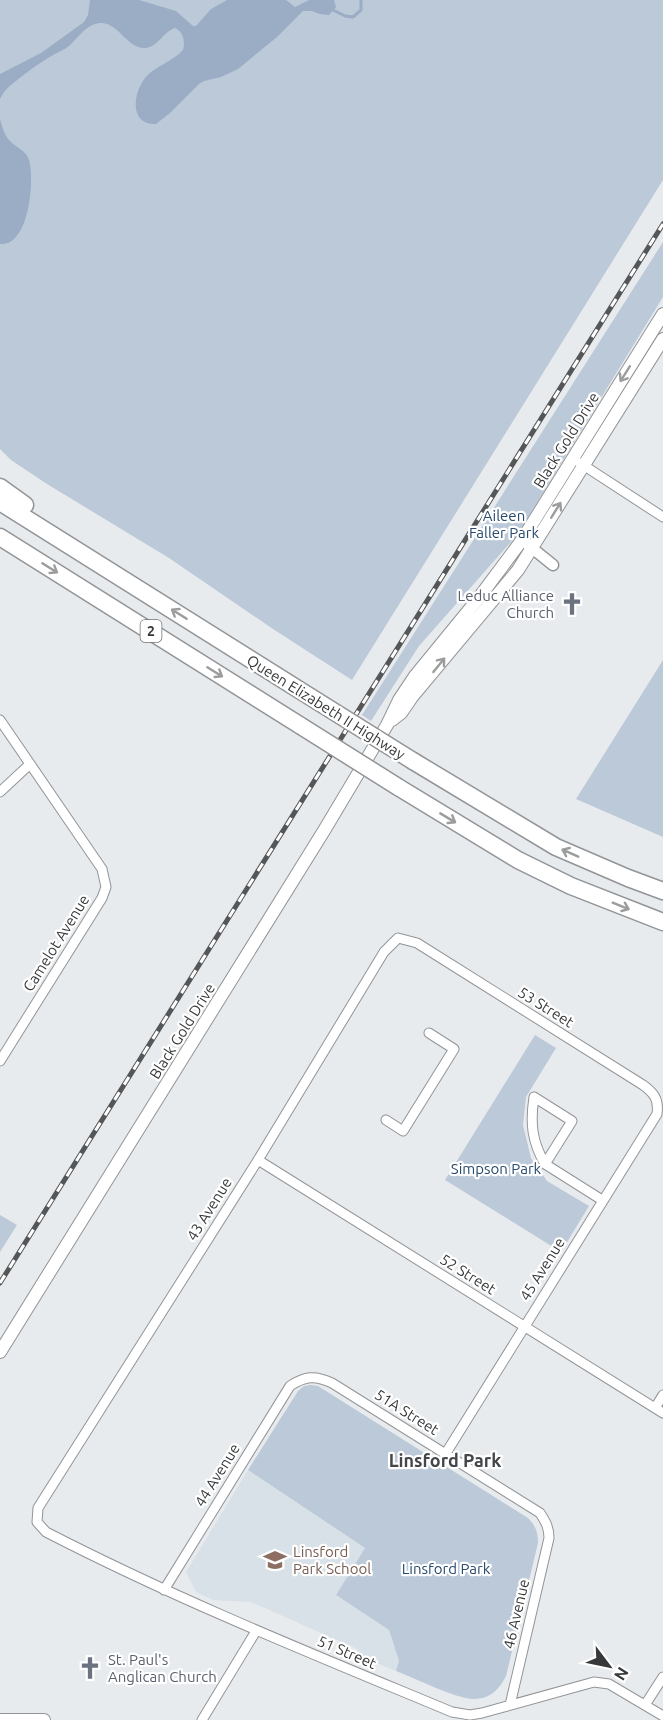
<svg xmlns="http://www.w3.org/2000/svg" width="663" height="1720" font-family="Ubuntu,sans-serif">
<style>
.built{fill:#d8e0e8}
.green{fill:#bcc9d8}
.water{fill:#9aadc5}
.lines{fill:none;stroke-linecap:round;stroke-linejoin:round}
.stream{stroke:#9aadc5;stroke-width:3}
.minor-casing{stroke:#929497;stroke-width:11}
.tertiary-casing{stroke:#929497;stroke-width:13}
.secondary-casing{stroke:#929497;stroke-width:14}
.motorway-casing{stroke:#929497;stroke-width:19}
.minor{stroke:#fff;stroke-width:9}
.tertiary{stroke:#fff;stroke-width:10}
.secondary{stroke:#fff;stroke-width:12}
.motorway{stroke:#fff;stroke-width:16}
.rail-casing{stroke:#555657;stroke-width:5}
.rail{stroke:#fff;stroke-width:3;stroke-dasharray:9;stroke-linecap:butt}
.motorway-bridge-casing{stroke:#929497;stroke-width:19;stroke-linecap:butt}
.motorway-bridge{stroke:#fff;stroke-width:16}
.oneway{stroke:#9b9c9c}
.labels{text-anchor:middle;dominant-baseline:central;stroke-width:4.5;stroke-linejoin:round;paint-order:stroke}
.shield{fill:#fff;stroke:#737474;stroke-width:1.5}
.shield-label{font-size:14px;font-weight:bold;fill:#373839}
.street-label{font-size:15px;fill:#373839;stroke:#fff}
.park-label{font-size:15px;fill:#284a6d;stroke:#fff}
.worship-label{font-size:15px;fill:#5b616d;stroke:#fff;text-anchor:end}
.education-label{font-size:15px;fill:#785e54;stroke:#fff;text-anchor:start}
.quarter-label{font-size:18px;font-weight:bold;fill:#444649;stroke:#fff}
</style>
<rect width="100%" height="100%" fill="#e8ebee"/>
<!-- built -->
<path class="built" d="M248,1470L365,1548L336,1595L389,1630L399,1661L396,1671L360,1656L357,1649L251,1602L213,1600L196,1592L186,1572Z"/>
<!-- green -->
<path class="green" d="M0,0H663V180L352,680L273,629L169,558L47,484L11,460L0,449Z
M663,242V297L517,535L419,646L371,721L362,715Z
M663,660V837L576,799Z
M535,1035L556,1048L526,1097L523,1125L531,1158L547,1181L589,1206L561,1252L445,1180Z
M0,1215L17,1225L0,1252Z
M311,1385L318,1386L528,1518C536,1526 538,1533 538,1543L506,1676C489,1710 464,1699 436,1688C422,1682 409,1676 396,1671L399,1661L389,1630L336,1595L365,1548L248,1470L298,1391L304,1386Z"/>
<!-- water -->
<path class="water" d="M90,0H139L176,11L193,26H196L211,9L227,0H286L295,7L309,0H334L336,7L329,15L320,14L312,11H303L277,37L238,69L221,77L204,81L199,84L170,113L156,124C129,125 133,93 145,78C155,66 172,62 183,50C185,42 184,32 175,28C163,32 158,47 145,48C128,49 119,24 102,23C88,22 78,38 69,46C64,50 58,52 53,55C39,63 23,75 11,85C6,89 3,93 0,99V74L41,53L84,22L88,15Z
M0,119C2,126 4,134 9,140C15,147 26,150 29,160C35,180 29,247 0,244Z"/>
<g class="lines">
<!-- stream -->
<path class="stream" d="M333,10L345,16L353,17L361,10V0"/>
<!-- minor casing -->
<g class="minor-casing">
<path id="minor" d="M580,463L663,517
M0,720L102,869L106,887L102,898L0,1061
M0,792L29,765
M534,1097L572,1121L545,1164C532,1142 530,1123 534,1097Z
M386,1120L403,1131L454,1049L429,1033
M258,1160L663,1413
M545,1164L602,1200
M655,1408L663,1395
M446,1453L657,1114C659,1099 654,1093 643,1085L417,943L398,938L384,952L258,1160L38,1508L37,1522L46,1532C178,1600 315,1655 452,1712L470,1715L482,1713L594,1682L609,1684L663,1716
M164,1590L290,1386C305,1376 315,1375 332,1383L540,1513C546,1522 549,1528 549,1538L510,1705
M645,1705L663,1677
M202,1720L256,1631"/>
</g>
<!-- tertiary casing -->
<g class="tertiary-casing">
<path id="tertiary" d="M527,544L553,565"/>
</g>
<!-- secondary casing -->
<g class="secondary-casing">
<path id="secondary" d="M392,720L401,713L412,697L518,570L663,339
M0,1352L325,829L387,725L399,700L415,676L478,599L522,540L663,314
M0,1720H44"/>
</g>
<!-- motorway casing -->
<g class="motorway-casing">
<path id="motorway" d="M0,487L25,505
M0,502L317,701
M0,537L301,726
M413,761L556,847L628,878L663,891
M398,787L518,860L571,886L663,922"/>
</g>
<!-- minor -->
<use href="#minor" class="minor"/>
<!-- tertiary -->
<use href="#tertiary" class="tertiary"/>
<!-- secondary -->
<use href="#secondary" class="secondary"/>
<!-- motorway -->
<use href="#motorway" class="motorway"/>
<!-- rail casing -->
<g class="rail-casing">
<path id="rail" d="M0,1283L663,224"/>
</g>
<!-- rail -->
<use href="#rail" class="rail"/>
<!-- motorway-bridge casing -->
<g class="motorway-bridge-casing">
<path id="motorway-bridge" d="M317,701L413,761
M301,726L398,787"/>
</g>
<!-- motorway-bridge -->
<use href="#motorway-bridge" class="motorway-bridge"/>
</g>
<!-- one-way arrows -->
<defs><path id="oneway-shaft" d="M-6 0H5M1.5-3L5.5 0L1.5 3" fill="none" stroke-width="1.6" stroke-linecap="round" stroke-linejoin="round" transform="scale(1.5)"/></defs>
<g class="oneway">
<use href="#oneway-shaft" transform="translate(625 374) rotate(122)"/>
<use href="#oneway-shaft" transform="translate(556 510) rotate(-58)"/>
<use href="#oneway-shaft" transform="translate(50 568) rotate(32)"/>
<use href="#oneway-shaft" transform="translate(179 614) rotate(-148)"/>
<use href="#oneway-shaft" transform="translate(439 665) rotate(-51)"/>
<use href="#oneway-shaft" transform="translate(215 672) rotate(32)"/>
<use href="#oneway-shaft" transform="translate(448 818) rotate(31)"/>
<use href="#oneway-shaft" transform="translate(570 853) rotate(-156)"/>
<use href="#oneway-shaft" transform="translate(621 906) rotate(22)"/>
</g>
<!-- icons -->
<defs>
<g id="church-bare" transform="scale(1.8)"><path d="M-1.2-6h2.4v3.5h3.3v2.4h-3.3V6h-2.4V-.1h-3.3v-2.4h3.3Z" fill="#6b7280" stroke="#fff" stroke-width="2.5" paint-order="stroke"/></g>
<g id="school-bare" transform="scale(1.8)"><path d="M0-5L7-2L0 1L-7-2ZM-4 1L0 2.5L4 1V4Q0 6-4 4Z" fill="#8d6e63" stroke="#fff" stroke-width="2.5" paint-order="stroke"/></g>
</defs>
<g fill-rule="evenodd">
<use href="#church-bare" x="572" y="604"/>
<use href="#school-bare" x="275" y="1560"/>
<use href="#church-bare" x="90" y="1668"/>
</g>
<g class="labels">
<!-- shield labels -->
<rect class="shield" x="140.5" y="620" width="21" height="22" rx="4.5"/>
<g class="shield-label">
<text x="151" y="631">2</text>
</g>
<!-- street labels -->
<g class="street-label">
<text transform="translate(566 440) rotate(-58)">Black Gold Drive</text>
<text transform="translate(326 707) rotate(32)">Queen Elizabeth II Highway</text>
<text transform="translate(56 943) rotate(-58)">Camelot Avenue</text>
<text transform="translate(546 1007) rotate(32)">53 Street</text>
<text transform="translate(182 1031) rotate(-58)">Black Gold Drive</text>
<text transform="translate(209 1209) rotate(-58)">43 Avenue</text>
<text transform="translate(542 1269) rotate(-58)">45 Avenue</text>
<text transform="translate(468 1274) rotate(32)">52 Street</text>
<text transform="translate(407 1412) rotate(32)">51A Street</text>
<text transform="translate(217 1475) rotate(-58)">44 Avenue</text>
<text transform="translate(516 1614) rotate(-77)">46 Avenue</text>
<text transform="translate(347 1652) rotate(23)">51 Street</text>
</g>
<!-- park labels -->
<g class="park-label">
<text x="504" y="515">Aileen<tspan x="504" dy="17">Faller Park</tspan></text>
<text x="496" y="1168">Simpson Park</text>
<text x="446" y="1568">Linsford Park</text>
</g>
<!-- worship labels -->
<g class="worship-label">
<text x="554" y="595">Leduc Alliance<tspan x="554" dy="17">Church</tspan></text>
<text x="108" y="1659" text-anchor="start">St. Paul's<tspan x="108" dy="17">Anglican Church</tspan></text>
</g>
<!-- education labels -->
<g class="education-label">
<text x="293" y="1551">Linsford<tspan x="293" dy="17">Park School</tspan></text>
</g>
<!-- quarter labels -->
<g class="quarter-label">
<text x="445" y="1460">Linsford Park</text>
</g>
</g>
<!-- north arrow -->
<g transform="translate(609 1666) rotate(122)" stroke="#ffffff" stroke-width="4.5" paint-order="stroke">
<path d="M0-4.5L10 22L0 15L-10 22Z" fill="#373839"/>
<text y="-9" font-size="16" font-weight="bold" text-anchor="middle" fill="#373839">N</text>
</g>
</svg>
